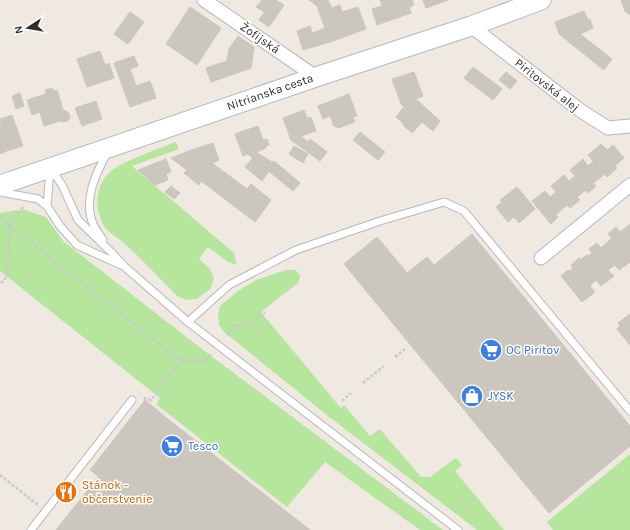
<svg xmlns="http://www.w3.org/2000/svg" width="630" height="530" font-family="Karla,sans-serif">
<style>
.green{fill:#b6e59e}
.building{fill:#cbc7bf;stroke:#cbc5ba}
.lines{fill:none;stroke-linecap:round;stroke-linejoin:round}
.service-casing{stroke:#b4b7c1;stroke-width:9}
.minor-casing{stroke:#b4b7c1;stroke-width:15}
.secondary-casing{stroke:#b4b7c1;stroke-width:21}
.path{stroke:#c9c9c9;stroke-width:2.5;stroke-dasharray:3 2;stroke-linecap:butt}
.service{stroke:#fff;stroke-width:7}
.minor{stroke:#fff;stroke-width:13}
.secondary{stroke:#fff;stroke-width:19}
.labels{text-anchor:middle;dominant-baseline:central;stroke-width:3;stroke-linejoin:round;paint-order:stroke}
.street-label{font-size:12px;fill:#2e2e2e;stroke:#fff}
.shop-label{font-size:12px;fill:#366cbe;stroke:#fff;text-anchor:start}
.food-label{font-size:12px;fill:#c56008;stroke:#fff;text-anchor:start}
</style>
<rect width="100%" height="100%" fill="#efe9e1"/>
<!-- green -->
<path class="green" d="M176,142L179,149L132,166L234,253L237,265L228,262L208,247L199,259L210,269L214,278L210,289L197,299L186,300L177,296C160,279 143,260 125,244C119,238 108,233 104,226C94,209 95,187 109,173C121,161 159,149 176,142Z
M18,210H25L46,217L63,241L207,353L443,530H420L325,462L287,507L156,404L160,398L0,271V213Z
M286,270H296L300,276L298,283L261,312L341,408L344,405L370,436L380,429L421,477H430L456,458L462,465L455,471L504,530H477L328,416L224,332L219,325L218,315L220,306L238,291L256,280Z
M630,454V530H553L547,522Z"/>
<!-- building -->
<path class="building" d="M262,0H273L264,12L256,7Z
M273,0H276L284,5L269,27L259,20Z
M309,0H322L317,6Z
M322,0H328L332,8L340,5L342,12L358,7L366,29L330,42L317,6Z
M380,0H412L414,5L409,7L411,13L388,21Z
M423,0H448L426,8Z
M621,0H630V15L625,11Z
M382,6L388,21L377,25L372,9Z
M190,7L221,28L197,65L166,44Z
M584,11L588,20L590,19L593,28L580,34L612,59L604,70L559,34L555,22Z
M130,12L144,22L128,44L114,34Z
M310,26L312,33L326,28L330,42L303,50L297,31Z
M238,36L254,47L251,68L211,82L206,68L227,61L229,49Z
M100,51L105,65L109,63L114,78L87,87L77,59Z
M134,56L138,66L130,69L136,86L150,81L156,98L130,107L114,63Z
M473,67L502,89L493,100L464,78Z
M414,72L423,96L416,99L440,121L433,131L401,104L392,79Z
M506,72L517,81L510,89L499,80Z
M52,88L53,91L57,90L63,110L68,112L70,117L68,121L63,122L60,121L44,126L40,112L32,115L27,100L46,94L45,90Z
M20,93L24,106L16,109L12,96Z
M349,94L357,116L353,117L355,122L338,128L332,124L333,123L326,103Z
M96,101L102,119L82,126L75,108Z
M325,103L330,116L323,119L318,106Z
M404,107L412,114L404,124L396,117Z
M304,110L307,118L311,117L316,131L301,136L308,142L310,139L327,152L320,161L291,140L283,118Z
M412,114L422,122L412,133L403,125Z
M12,115L23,146L9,150L0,119Z
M2,124L9,150L0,154V125Z
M258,126L263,140L267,139L269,145L266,146V148L256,152L272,162L274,161L300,183L293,191L248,154L243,156L235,134Z
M360,132L385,152L378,160L353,140Z
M213,143L219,160L206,166L201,162L199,163L194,149Z
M601,144L607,150L613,145L624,158L615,166L617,168L607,177L588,155Z
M294,146L308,154L303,163L289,154Z
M194,149L199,163L201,162L206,166L212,163L247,189L251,184L271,200L255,222L171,158Z
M253,158L269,171L262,181L245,167Z
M166,159L171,172L166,174L168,180L155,185L138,170Z
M583,159L588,166L594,161L605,174L593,183L596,186L588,193L570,170Z
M187,170L201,181L199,185L184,173Z
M564,175L569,181L575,176L586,190L577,197L580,200L570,208L551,186Z
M171,186L180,193L174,199L165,192Z
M517,187L535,209L519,223L514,217L508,222L496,207L502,202L500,200Z
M545,191L550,197L556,192L567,205L555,215L558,217L551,224L532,201Z
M630,224V245L620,232Z
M616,227L630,245V262L619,270L601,248L612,238L608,234Z
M472,234L630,426V446L549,513L344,264L377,237L407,273L427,257L434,265Z
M597,243L615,265L608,270L614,276L601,286L580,260L587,255L588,256L592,253L589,249Z
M579,258L596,280L590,286L595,292L582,302L561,276L568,270L570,271L573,268L571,265Z
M630,314V345L617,329L620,326L618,323Z
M145,400L164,416L110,485L90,470Z
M164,416L310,530H56L99,476L110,485Z"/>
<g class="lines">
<!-- service casing -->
<g class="service-casing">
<path id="service" d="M50,168L62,185L78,220L111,252L125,267L188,322L458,530
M0,192L38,199L47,206L60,226L77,245L121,265
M47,206L50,170
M103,240C100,235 95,229 93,224C83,199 96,173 108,151
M188,322L229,285L296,250L380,221L444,202L464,211L630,411
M31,530L132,400"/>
</g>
<!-- minor casing -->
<g class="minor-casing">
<path id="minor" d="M204,0L316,77
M471,26L581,111L608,128L630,126
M541,258L630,185"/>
</g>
<!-- secondary casing -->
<g class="secondary-casing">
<path id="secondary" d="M0,185L316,77L471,26L541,0"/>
</g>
<!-- path -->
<path class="path" d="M23,207L10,226L181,361L151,400L144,398
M0,217L10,226L7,276L0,285
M227,335L234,326L251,324L265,312
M395,357L405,349
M181,361H205L211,354
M363,383L384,366
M342,401L351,393
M0,475L38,505"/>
<!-- service -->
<use href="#service" class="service"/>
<!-- minor -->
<use href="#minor" class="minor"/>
<!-- secondary -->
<use href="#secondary" class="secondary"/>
</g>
<!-- icons -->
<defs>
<g id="supermarket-disc" transform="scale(1.15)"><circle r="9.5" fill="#3f7fe0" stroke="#fff"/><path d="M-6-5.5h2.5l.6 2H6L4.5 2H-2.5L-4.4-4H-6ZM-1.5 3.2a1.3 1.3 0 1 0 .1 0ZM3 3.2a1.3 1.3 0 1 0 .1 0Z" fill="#fff"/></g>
<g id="shop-disc" transform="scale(1.15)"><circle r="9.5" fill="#3f7fe0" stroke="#fff"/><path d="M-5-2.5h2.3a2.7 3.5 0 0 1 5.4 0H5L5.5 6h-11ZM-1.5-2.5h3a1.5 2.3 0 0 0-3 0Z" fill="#fff"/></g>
<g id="restaurant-disc" transform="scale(1.15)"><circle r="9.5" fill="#e8710a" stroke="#fff"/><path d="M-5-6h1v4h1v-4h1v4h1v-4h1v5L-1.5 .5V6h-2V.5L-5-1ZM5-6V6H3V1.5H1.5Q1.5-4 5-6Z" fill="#fff"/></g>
</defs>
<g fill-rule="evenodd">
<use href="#supermarket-disc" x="491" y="350"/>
<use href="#shop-disc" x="472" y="396"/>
<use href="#supermarket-disc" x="172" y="446"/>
<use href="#restaurant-disc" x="66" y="492"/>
</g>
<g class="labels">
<!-- street labels -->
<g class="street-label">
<text transform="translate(260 38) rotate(35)">Žofijská</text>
<text transform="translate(547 85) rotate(38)">Piritovská alej</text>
<text transform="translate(270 92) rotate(-19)">Nitrianska cesta</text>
</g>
<!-- shop labels -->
<g class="shop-label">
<text x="506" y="350">OC Piritov</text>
<text x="488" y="396">JYSK</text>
<text x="188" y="446">Tesco</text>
</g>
<!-- food labels -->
<g class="food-label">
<text x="82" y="485">Stánok -<tspan x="82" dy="14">občerstvenie</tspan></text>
</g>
</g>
<!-- north arrow -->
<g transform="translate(28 28) rotate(258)" stroke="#ffffff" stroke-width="3" paint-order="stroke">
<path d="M0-3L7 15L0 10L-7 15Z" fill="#2e2e2e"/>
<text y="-6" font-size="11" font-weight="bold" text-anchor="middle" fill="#2e2e2e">N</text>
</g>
</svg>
